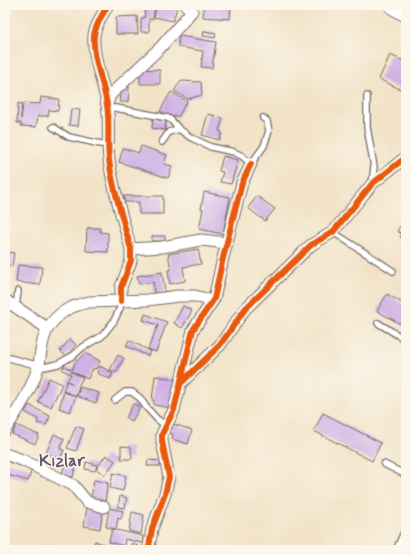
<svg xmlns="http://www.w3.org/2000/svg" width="411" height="555" font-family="Mynerve,sans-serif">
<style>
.building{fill:#cfb1e4}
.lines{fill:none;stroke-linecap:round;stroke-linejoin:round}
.service-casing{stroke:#716b62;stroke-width:8}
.minor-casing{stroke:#716b62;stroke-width:13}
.trunk-casing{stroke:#716b62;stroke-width:21}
.service{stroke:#fff;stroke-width:5.5}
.minor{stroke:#fff;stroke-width:11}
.trunk{stroke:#fff;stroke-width:19}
.cycleway-casing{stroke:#fbf7ec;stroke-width:8}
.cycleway{stroke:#e8590c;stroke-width:6}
.labels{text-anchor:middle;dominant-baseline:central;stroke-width:3;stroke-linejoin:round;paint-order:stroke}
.quarter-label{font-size:17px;font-weight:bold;fill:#645a6c;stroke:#fbf7ec}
</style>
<rect width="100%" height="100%" fill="#fbf7ec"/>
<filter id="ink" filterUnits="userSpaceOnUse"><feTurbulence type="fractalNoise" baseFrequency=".025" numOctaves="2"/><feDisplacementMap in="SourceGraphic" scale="8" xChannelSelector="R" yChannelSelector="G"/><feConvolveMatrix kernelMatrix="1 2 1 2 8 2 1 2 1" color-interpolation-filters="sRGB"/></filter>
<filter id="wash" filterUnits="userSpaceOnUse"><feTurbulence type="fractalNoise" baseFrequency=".012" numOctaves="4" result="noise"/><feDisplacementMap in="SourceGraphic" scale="16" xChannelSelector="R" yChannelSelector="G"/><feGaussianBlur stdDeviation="0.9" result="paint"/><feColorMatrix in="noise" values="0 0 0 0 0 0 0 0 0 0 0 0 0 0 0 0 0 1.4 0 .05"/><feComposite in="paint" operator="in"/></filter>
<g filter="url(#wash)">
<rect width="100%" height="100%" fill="#f2e3c7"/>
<g id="blocks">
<!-- building -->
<path class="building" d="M146,5H155L153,19H149V32H141V18H144Z
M157,5H168L177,7L173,21L154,17Z
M204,5H231L230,19L203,17Z
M137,16L138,34H116V17Z
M204,31L216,33L215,38L203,36Z
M179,36L216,42L212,68L201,67L203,51L178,47Z
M390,55L406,62V92L379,79Z
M140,69L160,70V84H140Z
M181,81L201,82L202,95L188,99L174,91Z
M122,85L129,86L128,102H120Z
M171,92L187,101L178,117L175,115L173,118L160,111Z
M41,97L59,99L58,111L49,110L48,116H38L36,127L21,126V123H17L18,103L22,104L21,119L23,103L40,104Z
M71,109L80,110L78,126L69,125Z
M208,114L223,118L219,131L222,132L220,140L202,135Z
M153,119L166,121L165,130L152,128Z
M141,146L167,155L164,164L172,166L168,178L119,162L123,148L139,153Z
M223,156L238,160L231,184L220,182L223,172L219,171Z
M204,192L230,197L223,234L199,229L203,209H201Z
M124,196H163V214H139V202H124Z
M257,196L275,209L265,221L248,208Z
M404,220L406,221V240L400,237L402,234L397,231Z
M87,228H100V232L108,233V252L86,251Z
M152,236H165V241H152Z
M198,249L201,264L183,267L185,281L170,284L168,270H171L168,254Z
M5,252L14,253L12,266L5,265Z
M18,265L42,267L40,285L16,282Z
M162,272L165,292L154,293L153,282L139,284L137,276Z
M387,294L406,305V327L377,311Z
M183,306L192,311L182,328L174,323Z
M145,314L167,322L156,352L148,349L158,325L143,320Z
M70,339L76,345L66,356L60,351Z
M129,340L150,351L148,356L126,346Z
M85,353L100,361L96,369L93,368L92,371L91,370L88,379L71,371V372L83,377L78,387H79L76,396L63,391L67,381L73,384L67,381L71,374L62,370L64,366L72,370L75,363Z
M118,355L124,358L116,373L110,370Z
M100,366L113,373L110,379L97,373Z
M155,376L175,379L171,408L154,405V401L152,400Z
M49,378L62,384L51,407L38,402Z
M80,387L99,393L96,403L77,396Z
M64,392L76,396L70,412L59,408Z
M133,404L140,407L132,421L126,418Z
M29,405L50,416L46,425L37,423L38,419L25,412Z
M323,413L381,443L372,461L314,431Z
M173,424L192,430L188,444L172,439L173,434L170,433Z
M16,425L39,435L35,444L12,434Z
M76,426L84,429L76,451L67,448Z
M54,434L64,439L60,449L64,450L60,459L46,453Z
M121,446L131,447L132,459H121Z
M106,455L115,461L105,475L96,469L95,471L85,469L86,462L97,465L96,469Z
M66,458L77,460L73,477L62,475Z
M148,460L162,461V466H147Z
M5,461L32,469L28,481L5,474Z
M113,473L126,476L123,491L110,488Z
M94,480L108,483L105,501L91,498Z
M120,496L127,498L125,508L118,507Z
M87,507L103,510L100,529L84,526Z
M109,508L123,511L121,519L118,518L116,529L106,527Z
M132,512L144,515L141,534L129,531Z
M112,529L143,536L142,543L125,539L124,546L109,542Z
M95,541L121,550H92Z
M132,543L141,548L140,550H129Z
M45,545L59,547L58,550H44Z"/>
</g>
</g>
<g filter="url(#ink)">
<use href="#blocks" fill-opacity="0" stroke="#716b62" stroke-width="1"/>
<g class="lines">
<!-- service casing -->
<g class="service-casing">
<path id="service" d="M367,96V127L374,167L372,184
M108,108H116L168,118L172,121L179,129L190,137L211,147L234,152L242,156L251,164L264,146L269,131L267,121L263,118
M53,127L69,137L101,144H109
M162,142L169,132L179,129
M333,232L393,271
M16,307L18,291
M378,323L406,340
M5,357L44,367L58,364L74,355L83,347L102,336L114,321L120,308L121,301
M115,400L125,392H132L140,398L146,407L157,419L166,426
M384,464L406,475
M396,550L406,528"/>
</g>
<!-- minor casing -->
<g class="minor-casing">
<path id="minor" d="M108,5C102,15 96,24 94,35C92,58 104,83 107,105C110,123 107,142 109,160C113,190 123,220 131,249V261L121,287V301
M107,104L110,95L146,61L160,48L192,11L186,5
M131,249L162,247L201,240L227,243
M5,300L47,328
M181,383L220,345L245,309L311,245L333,232L372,184L406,157
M5,430C18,410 32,389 38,367C40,362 40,356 41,351C42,345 45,333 48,328C58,312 71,306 89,302L148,300L178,296H195L206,299L210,304
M5,454L22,460L73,485L87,502L104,507
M150,550L149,547L152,529L165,494L169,477L162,441V434L174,410L193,330L214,299L223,258L242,183L251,164"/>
</g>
<!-- trunk casing -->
<g class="trunk-casing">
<path id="trunk" d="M394,5L406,12"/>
</g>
<!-- service -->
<use href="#service" class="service"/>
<!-- minor -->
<use href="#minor" class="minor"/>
<!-- trunk -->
<use href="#trunk" class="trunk"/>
<!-- cycleway casing -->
<g class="cycleway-casing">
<path id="cycleway" d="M108,5C102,15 96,24 94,35C92,58 104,83 107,105C110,123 107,142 109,160C113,190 123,220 131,249V261L121,287V301
M181,383L220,345L245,309L311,245L333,232L372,184L406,157
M150,550L149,547L152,529L165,494L169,477L162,441V434L174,410L193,330L214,299L223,258L242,183L251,164"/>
</g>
<!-- cycleway -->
<use href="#cycleway" class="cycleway"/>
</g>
</g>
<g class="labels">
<!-- quarter labels -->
<g class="quarter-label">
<text x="62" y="461">Kızlar</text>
</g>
</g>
<!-- margin -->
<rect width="411" height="555" fill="none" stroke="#fbf7ec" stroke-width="20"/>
</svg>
